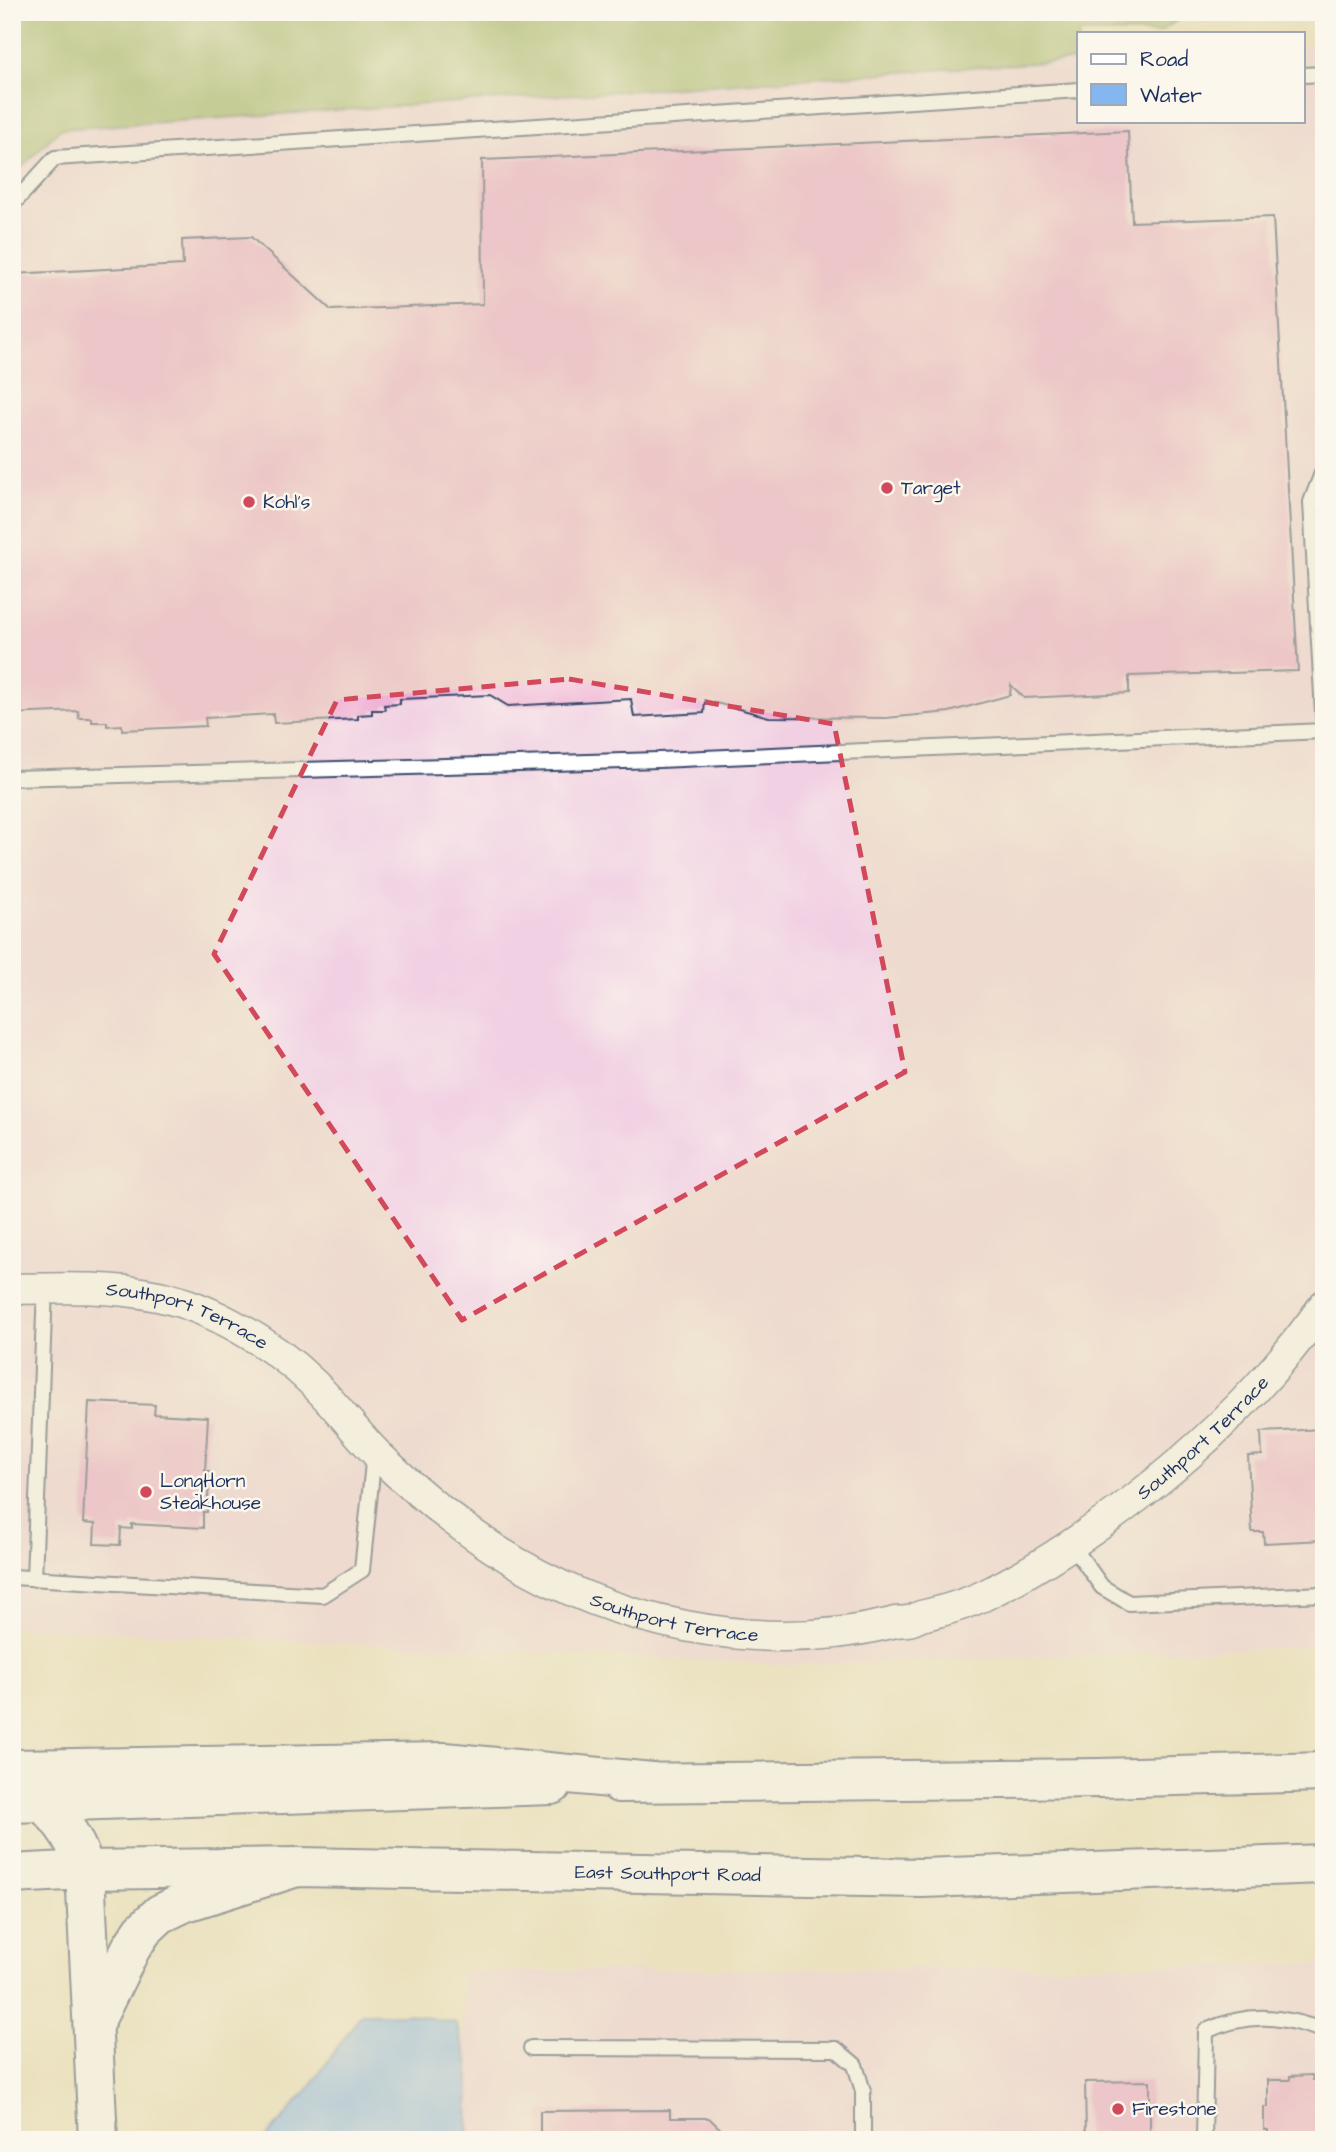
<svg xmlns="http://www.w3.org/2000/svg" width="1336" height="2152" font-family="'Architects Daughter',sans-serif">
<style>
.built{fill:#f1d0e3}
.forest{fill:#98b263;stroke:#5a7060;stroke-width:2}
.water{fill:#84b6f0;stroke:#5072a7;stroke-width:2}
.building{fill:#eea4d2}
.lines{fill:none;stroke-linecap:round;stroke-linejoin:round}
.lane-casing{stroke:#3a4a6d;stroke-width:18}
.street-casing{stroke:#3a4a6d;stroke-width:33}
.secondary-casing{stroke:#3a4a6d;stroke-width:42}
.highway-casing{stroke:#3a4a6d;stroke-width:42}
.lane{stroke:#fff;stroke-width:14}
.street{stroke:#fff;stroke-width:30}
.secondary{stroke:#fff;stroke-width:38}
.highway{stroke:#fff;stroke-width:38}
.marked{fill:none;stroke:#d1495b;stroke-width:5;stroke-dasharray:14 9;stroke-linejoin:round}
.poi-dot{fill:#d1495b;stroke:#fbf7ec;stroke-width:2.5}
.labels{text-anchor:middle;dominant-baseline:central;stroke-width:5;stroke-linejoin:round;paint-order:stroke}
.poi-label{font-size:19px;fill:#1b2f5e;stroke:#fbf7ec;text-anchor:start}
.street-label{font-size:19px;fill:#1b2f5e;stroke:#fbf7ec}
</style>
<rect width="100%" height="100%" fill="#fbf7ec"/>
<filter id="ink" filterUnits="userSpaceOnUse"><feTurbulence type="fractalNoise" baseFrequency=".0143" numOctaves="2"/><feDisplacementMap in="SourceGraphic" scale="14" xChannelSelector="R" yChannelSelector="G"/><feConvolveMatrix kernelMatrix="1 2 1 2 8 2 1 2 1" color-interpolation-filters="sRGB"/></filter>
<filter id="wash" filterUnits="userSpaceOnUse"><feTurbulence type="fractalNoise" baseFrequency=".00686" numOctaves="4" result="noise"/><feDisplacementMap in="SourceGraphic" scale="28" xChannelSelector="R" yChannelSelector="G"/><feGaussianBlur stdDeviation="1.57" result="paint"/><feColorMatrix in="noise" values="0 0 0 0 0 0 0 0 0 0 0 0 0 0 0 0 0 1.4 0 .05"/><feComposite in="paint" operator="in"/></filter>
<g filter="url(#wash)">
<rect width="100%" height="100%" fill="#ebe1bf"/>
<!-- built -->
<path class="built" d="M1324,44V1646L798,1665L12,1627V177L60,129L1079,60V121H1303V45Z
M1324,1964V2140H463V1972Z"/>
<!-- forest -->
<path class="forest" d="M12,12H1189L1159,33H1079V60L60,129L12,177Z"/>
<!-- water -->
<path class="water" d="M361,2014H409L456,2023L469,2066L468,2140H264L310,2087Z"/>
<g id="blocks">
<!-- building -->
<path class="building" d="M1128,131L1132,222L1273,217L1298,671L1129,676V693L1024,698L1011,685L1010,695L949,712L886,718L769,717L705,700L704,713L634,717L631,699L508,706L490,695L400,699V704L384,705L385,710H372V714L358,715V719L274,723L273,714L205,718L206,726L122,730V725L107,726V722H92V718H79L78,711L12,714V274L183,265L182,240L251,237L331,310L483,304L482,160Z
M89,1402L155,1405L154,1414L208,1417L205,1471H210L207,1512H203V1528L132,1524V1529L121,1528L120,1545L94,1544L95,1524L83,1523Z
M1324,1429V1540L1264,1543L1263,1532H1252L1248,1456L1262,1455L1261,1432Z
M1312,2075L1313,2080H1324V2140H1268V2130H1264V2107H1268V2080H1290V2076Z
M1150,2081V2140H984V2136H1086L1085,2082Z
M670,2110V2118H709L732,2140H540V2111Z"/>
</g>
</g>
<g filter="url(#ink)">
<use href="#blocks" fill-opacity="0" stroke="#3a4a6d" stroke-width="2"/>
<g class="lines">
<!-- lane casing -->
<g class="lane-casing">
<path id="lane" d="M1303,75L1324,74
M12,205L55,158L1079,90
M1324,468L1311,502L1324,731
M12,778L659,760L1323,731
M1072,1545L1102,1587L1129,1603L1324,1594
M12,1577L323,1595L362,1570L374,1453
M34,1579L45,1288
M531,2048L836,2049L855,2065L863,2091V2140
M1204,2140L1206,2031C1248,2012 1281,2015 1324,2031"/>
</g>
<!-- street casing -->
<g class="street-casing">
<g id="street">
<path id="s1" d="M12,1289C62,1288 110,1286 158,1296C211,1307 273,1344 312,1382C336,1405 355,1432 379,1456C414,1490 452,1521 493,1548C608,1623 758,1656 892,1623C897,1621 902,1622 907,1621C912,1621 916,1618 921,1616C943,1611 967,1604 987,1594C1040,1568 1089,1534 1136,1498C1207,1443 1272,1379 1324,1305"/>
</g>
</g>
<!-- secondary casing -->
<g class="secondary-casing">
<g id="secondary">
<path d="M619,1783L1099,1778L1324,1772"/>
<path d="M12,1803L552,1785"/>
<path id="s2" d="M12,1874L85,1870L297,1867L922,1878L1324,1864"/>
</g>
</g>
<!-- highway casing -->
<g class="highway-casing">
<path id="highway" d="M12,1769L445,1762L652,1782
M41,1801C64,1822 76,1841 85,1870L98,2140
M93,2025L131,1948L143,1930L160,1914L183,1903L297,1867"/>
</g>
<!-- lane -->
<use href="#lane" class="lane"/>
<!-- street -->
<use href="#street" class="street"/>
<!-- secondary -->
<use href="#secondary" class="secondary"/>
<!-- highway -->
<use href="#highway" class="highway"/>
</g>
</g>
<!-- marked area -->
<path d="M0 0H1336V2152H0ZM569,679L834,724L905,1072L462,1320L214,954L337,700Z" fill="#ebe1bf" fill-opacity=".55" fill-rule="evenodd"/>
<path class="marked" d="M569,679L834,724L905,1072L462,1320L214,954L337,700Z"/>
<!-- markers -->
<g class="poi-dot">
<circle cx="887" cy="488" r="7"/>
<circle cx="249" cy="502" r="7"/>
<circle cx="146" cy="1492" r="7"/>
<circle cx="1118" cy="2109" r="7"/>
</g>
<g class="labels">
<!-- poi labels -->
<g class="poi-label">
<text x="901" y="488">Target</text>
<text x="263" y="502">Kohl's</text>
<text x="160" y="1481">LongHorn<tspan x="160" dy="22">Steakhouse</tspan></text>
<text x="1132" y="2109">Firestone</text>
</g>
<!-- street labels -->
<g class="street-label">
<text stroke="none"><textPath href="#s1" startOffset="180">Southport Terrace</textPath></text>
<text stroke="none"><textPath href="#s1" startOffset="1356">Southport Terrace</textPath></text>
<text stroke="none"><textPath href="#s1" startOffset="768">Southport Terrace</textPath></text>
<text stroke="none"><textPath href="#s2" startOffset="656">East Southport Road</textPath></text>
</g>
</g>
<!-- margin -->
<rect width="1336" height="2152" fill="none" stroke="#fbf7ec" stroke-width="42"/>
<!-- legend -->
<rect x="1077" y="32" width="228" height="91" fill="#fbf7ec" stroke="#a1a7b3" stroke-width="2"/>
<rect x="1091" y="54" width="35" height="10" fill="#ffffff" stroke="#a1a7b3" stroke-width="2"/>
<text x="1140" y="66" font-size="21" fill="#1b2f5e">Road</text>
<rect x="1091" y="84" width="35" height="21" fill="#84b6f0" stroke="#a1a7b3" stroke-width="2"/>
<text x="1140" y="102" font-size="21" fill="#1b2f5e">Water</text>
</svg>
